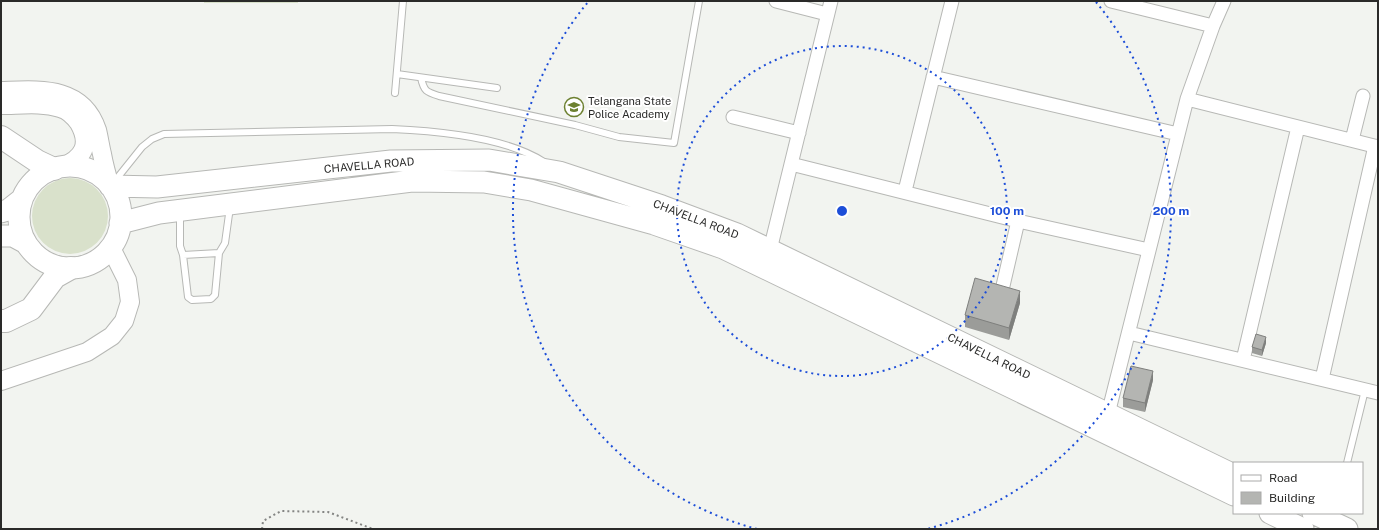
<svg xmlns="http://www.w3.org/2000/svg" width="1379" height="530" font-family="'Public Sans',sans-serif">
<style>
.green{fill:#d9e1cb}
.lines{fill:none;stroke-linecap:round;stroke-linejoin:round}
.service-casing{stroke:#b7b8b5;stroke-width:8}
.minor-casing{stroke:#b7b8b5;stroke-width:15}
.secondary-casing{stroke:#b7b8b5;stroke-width:20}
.trunk-casing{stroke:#b7b8b5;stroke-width:23}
.motorway-casing{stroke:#b7b8b5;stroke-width:24}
.path{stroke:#848583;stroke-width:2;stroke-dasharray:2 3;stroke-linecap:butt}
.service{stroke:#fff;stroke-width:6}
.minor{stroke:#fff;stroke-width:13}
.secondary{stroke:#fff;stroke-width:18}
.trunk{stroke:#fff;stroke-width:21}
.motorway{stroke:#fff;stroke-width:22}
.wall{fill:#9b9c99}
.shaded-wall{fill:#7e7f7d}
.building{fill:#b4b5b2;stroke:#7e7f7d}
.ring{fill:none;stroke:#1d4ed8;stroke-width:2;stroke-dasharray:2 4}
.labels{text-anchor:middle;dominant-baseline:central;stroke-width:4;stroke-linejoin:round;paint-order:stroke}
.poi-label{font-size:11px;fill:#2a2a29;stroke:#fff;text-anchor:start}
.street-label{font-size:11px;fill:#2a2a29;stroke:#fff}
.centre{fill:#1d4ed8;stroke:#fff;stroke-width:2}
.ring-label{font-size:12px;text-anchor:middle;font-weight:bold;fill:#1d4ed8;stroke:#fff;stroke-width:4;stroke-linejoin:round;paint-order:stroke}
</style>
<rect width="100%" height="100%" fill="#f2f4f0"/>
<!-- green -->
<path class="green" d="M204,1H298V3H204Z
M32 216a38 38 0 1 1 76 0a38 38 0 1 1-76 0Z"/>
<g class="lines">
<!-- service casing -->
<g class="service-casing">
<path id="service" d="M397,74L497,88
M421,78C424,91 426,92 439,96L575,125L619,137L674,143L699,1
M395,93L403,1
M114,182L142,147L152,139L164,134L392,129C438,131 506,137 544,162
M180,214V246L183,255L188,297L192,300L211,299L215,295L219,253L225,243L230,207
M183,255L219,253
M1347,463L1365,390"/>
</g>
<!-- minor casing -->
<g class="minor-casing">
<path id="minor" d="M776,1L827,14
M1111,1L1213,26
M933,77L1178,134
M1187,99L1378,147
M733,117L799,133
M1352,140L1363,96
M791,164L1018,221L1149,250
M905,191L952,1
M770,250L831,1
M999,303L1018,221
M1129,333L1378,393
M1243,360L1298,127
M1322,379L1375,146
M1108,414L1187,99L1213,26L1224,1"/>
</g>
<!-- secondary casing -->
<g class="secondary-casing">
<path id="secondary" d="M1,91C39,90 82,85 97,130C99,138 100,146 102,154C104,165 107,176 110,186
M1,105C20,105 42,102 60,108C68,110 74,116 79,123C91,144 84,158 62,167
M1,381L87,352L112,336L124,321L130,302L127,280L111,248"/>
</g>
<!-- trunk casing -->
<g class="trunk-casing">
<path id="trunk" d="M19 217a51 51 0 1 1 102 0a51 51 0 1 1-102 0Z
M110,186L157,187L391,161L489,160L559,172L662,206L737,234L1234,475
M1,212L8,210L22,199
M120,223L159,213L412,181L484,182L531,190L654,224L723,248L1234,495
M1,236H13L26,243
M1270,513L1303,529
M1313,513L1347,529"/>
</g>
<!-- motorway casing -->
<g class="motorway-casing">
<path id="motorway" d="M1,137L37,161L54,169
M1,321H6L31,309L55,277L71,268"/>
</g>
<!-- path -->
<path class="path" d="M262,529L263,521L281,511L328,512L373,529"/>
<!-- service -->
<use href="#service" class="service"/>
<!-- minor -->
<use href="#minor" class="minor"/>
<!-- secondary -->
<use href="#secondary" class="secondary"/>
<!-- trunk -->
<use href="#trunk" class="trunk"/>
<!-- motorway -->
<use href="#motorway" class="motorway"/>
</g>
<!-- wall -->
<path class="wall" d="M1020,303L1009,340L965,327V315Z
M1266,343L1262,356L1252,353V347Z
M1153,380L1145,412L1123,407V398Z"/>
<!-- shaded-wall -->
<path class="shaded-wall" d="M1020,291V303L1009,340V328Z
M1266,337V343L1262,356V350Z
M1153,371V380L1145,412V403Z"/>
<!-- building -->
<path class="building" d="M975,278L1020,291L1009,328L965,315Z
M1256,334L1266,337L1262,350L1252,347Z
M1131,366L1153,371L1145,403L1123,398Z"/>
<!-- distance rings -->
<g class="ring">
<circle cx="842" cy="211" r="165"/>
<path d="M757 529A329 329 0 0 1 588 2M1096 2A329 329 0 0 1 927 529"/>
</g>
<!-- icons -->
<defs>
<g id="university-ring" transform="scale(1)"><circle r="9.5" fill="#fff" stroke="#6d8131" stroke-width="1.5"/><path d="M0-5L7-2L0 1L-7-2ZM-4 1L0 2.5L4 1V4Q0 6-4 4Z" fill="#6d8131"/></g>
</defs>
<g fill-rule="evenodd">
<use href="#university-ring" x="574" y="107"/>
</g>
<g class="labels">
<!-- poi labels -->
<g class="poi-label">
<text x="588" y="101">Telangana State<tspan x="588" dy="13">Police Academy</tspan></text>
</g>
<!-- street labels -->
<g class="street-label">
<text transform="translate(369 165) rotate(-5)">CHAVELLA ROAD</text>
<text transform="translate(696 219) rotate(21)">CHAVELLA ROAD</text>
<text transform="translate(989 356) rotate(26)">CHAVELLA ROAD</text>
</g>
</g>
<circle cx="842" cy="211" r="6" class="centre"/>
<g class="ring-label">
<text x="1007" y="215">100 m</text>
<text x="1171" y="215">200 m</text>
</g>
<!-- border -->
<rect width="1379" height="530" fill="none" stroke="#2a2a29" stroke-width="4"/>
<!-- legend -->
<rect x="1233" y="462" width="130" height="52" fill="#ffffff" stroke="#aaaaa9"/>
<rect x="1241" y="475" width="20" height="6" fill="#ffffff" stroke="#aaaaa9"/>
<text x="1269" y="482" font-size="12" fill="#2a2a29">Road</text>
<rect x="1241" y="492" width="20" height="12" fill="#b4b5b2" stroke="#aaaaa9"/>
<text x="1269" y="502" font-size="12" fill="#2a2a29">Building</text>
</svg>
